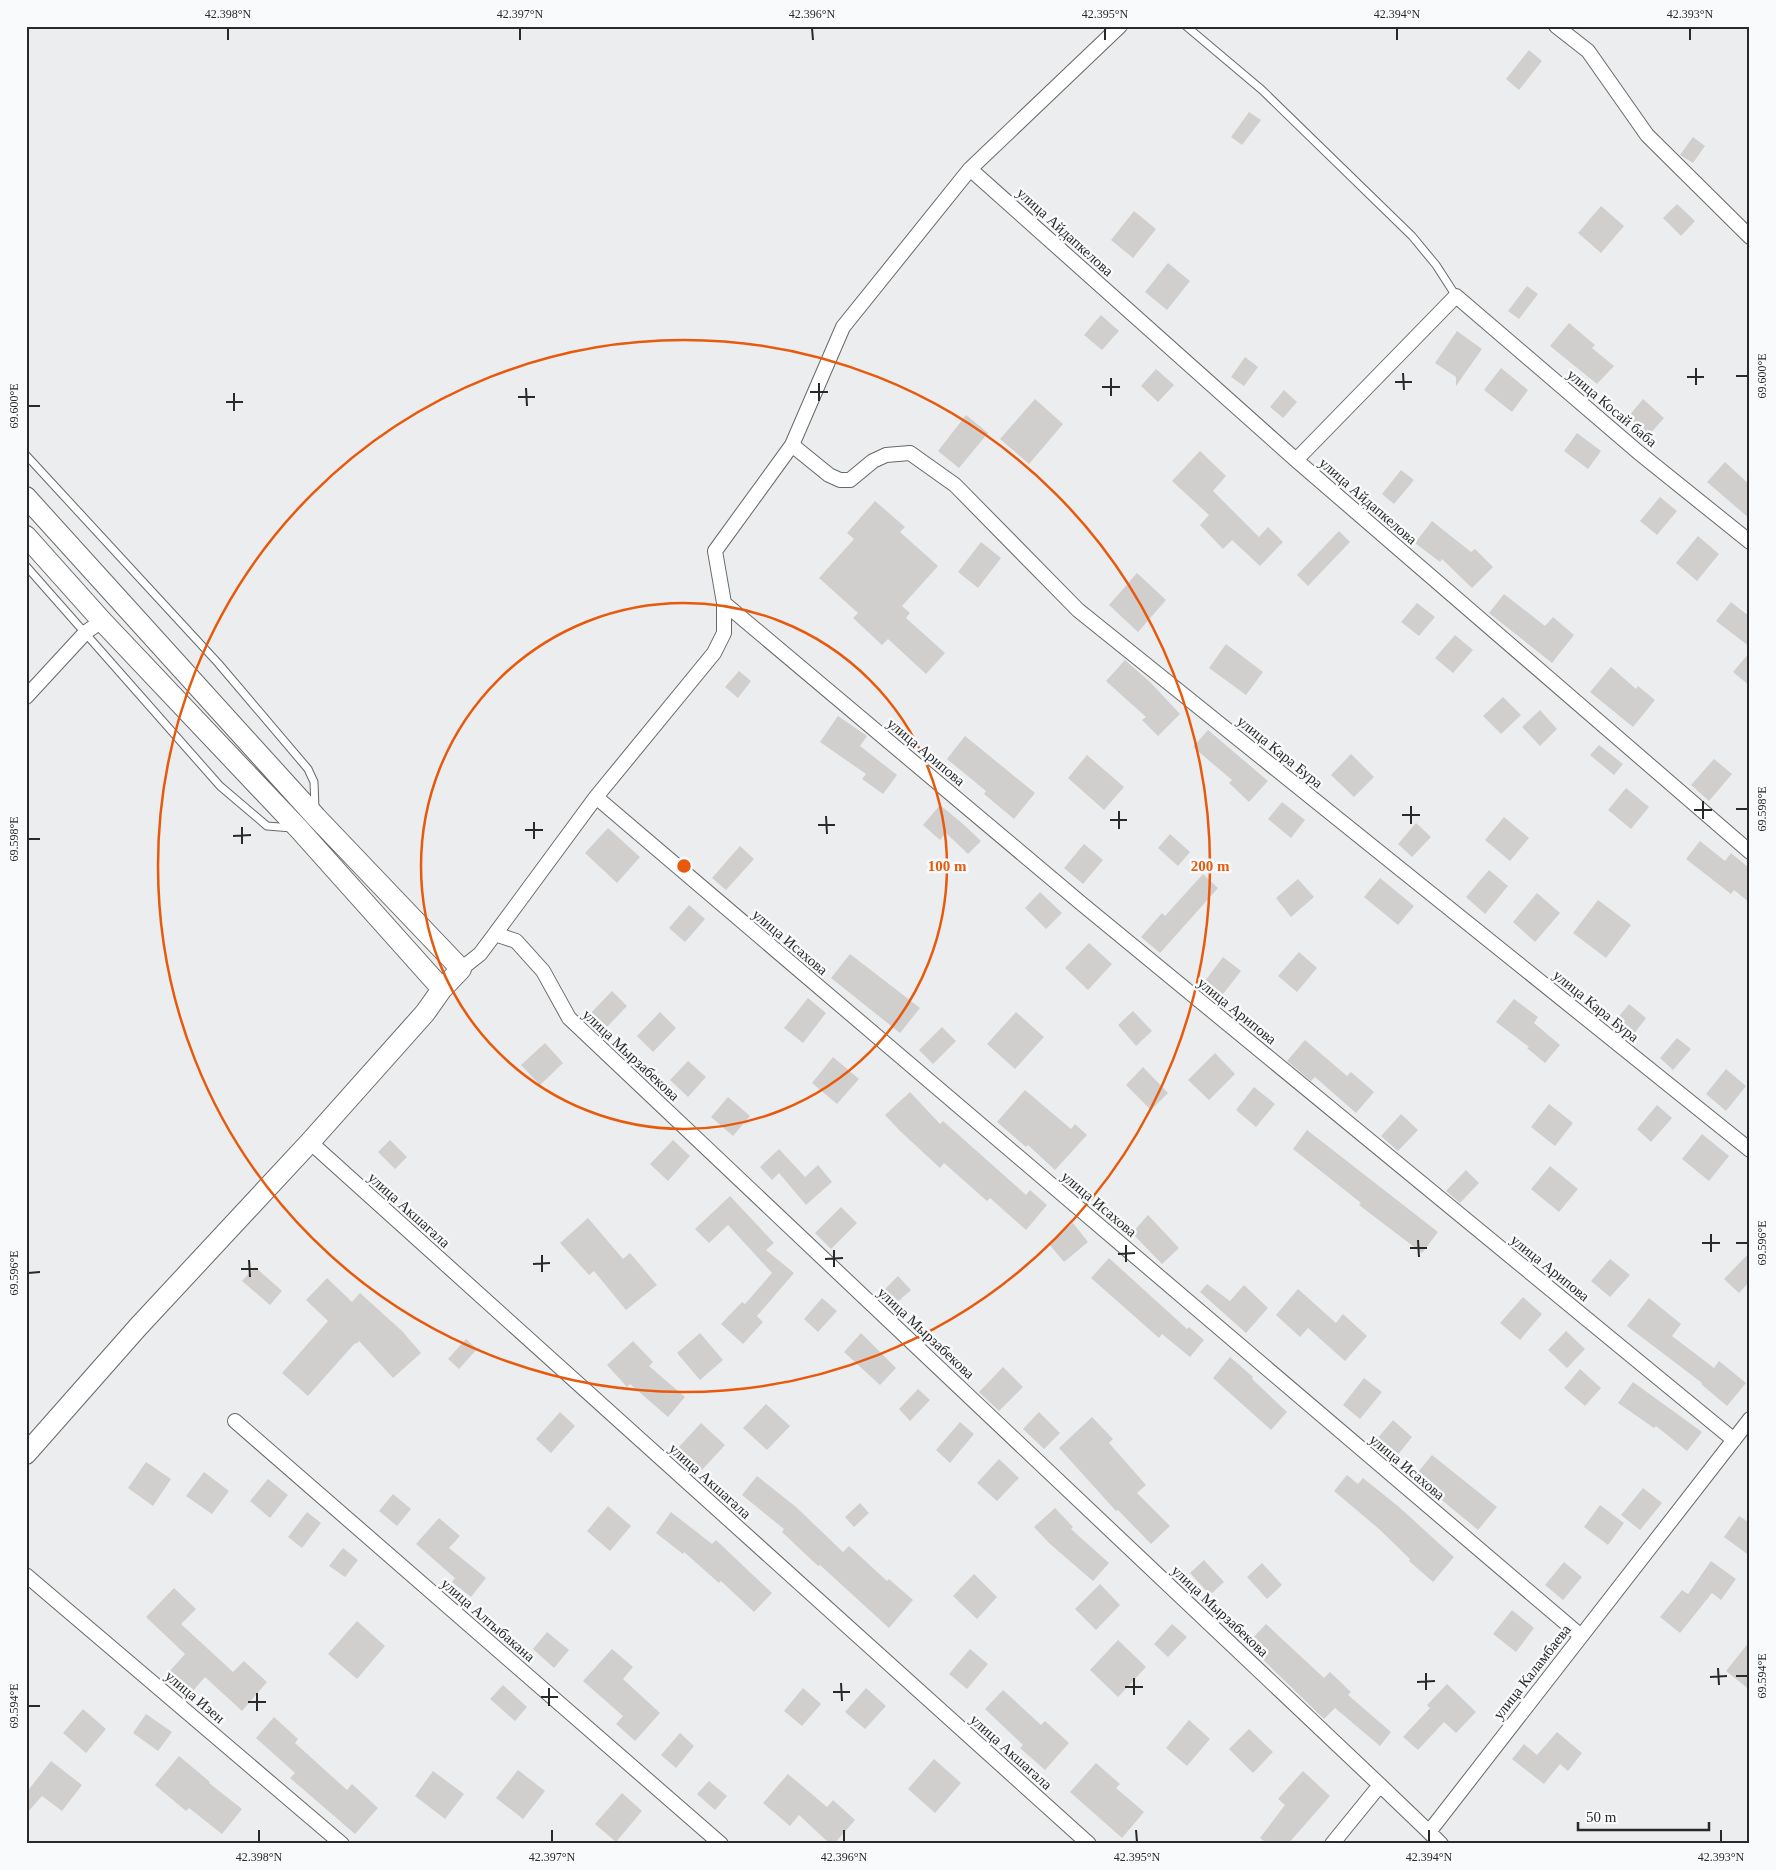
<svg xmlns="http://www.w3.org/2000/svg" width="1776" height="1870" font-family="Georgia,serif">
<style>
.building{fill:#d0cfce}
.lines{fill:none;stroke-linecap:round;stroke-linejoin:round}
.lane-casing{stroke:#676869;stroke-width:9}
.street-casing{stroke:#676869;stroke-width:16}
.secondary-casing{stroke:#676869;stroke-width:22}
.lane{stroke:#fff;stroke-width:7}
.street{stroke:#fff;stroke-width:14}
.secondary{stroke:#fff;stroke-width:20}
.ticks{fill:none;stroke:#282929;stroke-width:2}
.ring{fill:none;stroke:#e8590c;stroke-width:2.5}
.labels{text-anchor:middle;dominant-baseline:central;stroke-width:5;stroke-linejoin:round;paint-order:stroke}
.street-label{font-size:15px;fill:#282929;stroke:#f9fafb}
.centre{fill:#e8590c;stroke:#f9fafb;stroke-width:2.5}
.ring-label{font-size:15px;text-anchor:middle;font-weight:bold;fill:#e8590c;stroke:#f9fafb;stroke-width:5;stroke-linejoin:round;paint-order:stroke}
.neatline{fill:none;stroke:#282929;stroke-width:2}
.ticks-label{font-size:12px;text-anchor:middle;fill:#282929}
</style>
<rect width="100%" height="100%" fill="#ecedee"/>
<!-- building -->
<path class="building" d="M1529,50L1542,61L1519,90L1506,79Z
M1249,112L1261,120L1242,145L1231,137Z
M1693,137L1705,146L1693,163L1680,155Z
M1677,204L1695,221L1681,236L1663,218Z
M1601,206L1624,226L1601,253L1578,233Z
M1134,211L1156,229L1133,258L1111,240Z
M1168,263L1190,281L1167,310L1145,292Z
M1527,286L1538,294L1519,319L1508,311Z
M1101,315L1119,331L1102,350L1084,335Z
M1569,323L1595,345L1592,348L1614,366L1597,384L1550,346Z
M1457,331L1482,349L1456,386V377L1435,363Z
M1245,357L1258,367L1244,386L1231,377Z
M1501,368L1528,390L1512,412L1484,390Z
M1156,369L1174,385L1158,402L1141,386Z
M1284,390L1297,402L1283,418L1270,407Z
M1035,399L1063,424L1029,464L1000,439Z
M1643,399L1664,418L1648,436L1628,417Z
M966,415L988,433L959,468L938,451Z
M1577,433L1601,451L1588,469L1564,451Z
M1200,451L1226,476L1213,491L1259,537L1268,527L1283,542L1260,566L1232,540L1223,549L1200,525L1209,515L1172,481Z
M1725,462L1750,485V519L1707,482Z
M1401,470L1414,480L1394,504L1382,494Z
M1660,497L1677,511L1657,535L1640,521Z
M875,501L905,527L900,532L938,566L902,606L910,613L906,618L945,653L926,674L888,639L882,645L853,618L858,613L819,578L854,539L847,533Z
M1432,521L1471,552L1475,549L1493,567L1472,588L1442,559L1440,562L1415,543Z
M1339,531L1350,542L1308,586L1297,575Z
M1698,536L1719,554L1697,581L1676,563Z
M981,542L1001,558L978,588L958,572Z
M1137,573L1166,600L1138,632L1109,605Z
M1504,594L1545,626L1553,617L1574,635L1552,663L1489,613Z
M1731,602L1750,617V647L1716,621Z
M1417,603L1435,617L1419,636L1401,622Z
M1455,635L1473,650L1453,673L1435,658Z
M1226,644L1263,672L1246,695L1209,668Z
M1750,652V686L1733,672Z
M1125,660L1151,683L1180,714L1158,736L1142,720L1146,717L1106,681Z
M1611,667L1636,689L1638,686L1655,700L1633,727L1590,692Z
M739,671L751,681L738,698L725,687Z
M1503,697L1521,715L1501,734L1483,716Z
M1540,710L1557,729L1540,746L1522,727Z
M838,716L867,736L860,746L897,775L883,794L862,779L866,774L820,742Z
M1208,730L1268,781L1249,802L1229,783L1232,780L1193,747Z
M965,736L1035,793L1014,819L984,794L986,791L947,759Z
M1599,745L1623,764L1614,775L1590,755Z
M1351,754L1374,777L1354,797L1331,775Z
M1087,755L1124,787L1104,810L1068,778Z
M1714,759L1732,774L1709,801L1691,785Z
M1626,788L1649,807L1631,829L1608,810Z
M1282,802L1305,820L1291,838L1268,819Z
M940,805L963,824L981,841L968,854L946,833L940,840L923,825Z
M1504,817L1529,838L1510,861L1485,840Z
M1416,823L1431,837L1412,857L1398,844Z
M608,828L640,857L617,883L585,853Z
M1170,834L1190,852L1178,866L1158,848Z
M1700,841L1725,861L1731,853L1750,869V903L1734,890L1731,894L1686,859Z
M1084,844L1103,860L1083,884L1064,868Z
M740,846L754,859L726,890L712,878Z
M1489,870L1508,886L1485,914L1466,897Z
M1203,874L1218,888L1160,953L1141,937L1162,913L1165,916Z
M1380,878L1414,906L1398,925L1364,897Z
M1298,879L1314,897L1291,917L1276,898Z
M1040,892L1062,913L1046,929L1025,908Z
M1537,893L1560,913L1535,942L1513,922Z
M1598,900L1631,925L1606,958L1573,933Z
M689,905L705,919L685,942L669,928Z
M1089,943L1112,964L1088,990L1065,968Z
M1299,952L1317,968L1297,992L1278,976Z
M850,954L920,1008L900,1033L831,978Z
M1223,957L1241,971L1216,1003L1199,989Z
M612,991L627,1006L605,1029L589,1015Z
M808,998L826,1013L803,1043L784,1028Z
M1514,999L1538,1017L1534,1023L1560,1045L1545,1063L1527,1048L1529,1047L1496,1022Z
M1629,1004L1646,1018L1630,1039L1612,1025Z
M1133,1011L1152,1031L1136,1046L1118,1025Z
M660,1012L676,1028L653,1052L637,1036Z
M1016,1012L1044,1037L1015,1069L987,1044Z
M942,1027L956,1041L933,1064L919,1050Z
M1677,1038L1691,1049L1673,1070L1660,1058Z
M1305,1040L1347,1076L1351,1072L1374,1092L1356,1113L1315,1077L1311,1081L1287,1061Z
M545,1043L563,1063L540,1085L521,1065Z
M1215,1053L1235,1074L1209,1100L1188,1080Z
M833,1057L859,1079L837,1104L812,1083Z
M688,1061L706,1077L688,1097L670,1080Z
M1143,1067L1168,1093L1151,1110L1126,1085Z
M1726,1069L1746,1086L1726,1111L1706,1094Z
M1254,1087L1275,1104L1256,1127L1236,1110Z
M1025,1090L1071,1129L1075,1124L1087,1135L1055,1170L1028,1145L1026,1147L997,1122Z
M910,1092L940,1124L943,1121L1026,1195L1030,1190L1047,1205L1026,1230L990,1198L987,1201L944,1163L940,1168L899,1130L885,1115Z
M728,1097L750,1116L733,1136L711,1117Z
M1549,1104L1573,1123L1555,1146L1531,1127Z
M1657,1105L1672,1118L1651,1142L1637,1129Z
M1401,1114L1418,1130L1398,1151L1381,1136Z
M1307,1130L1438,1232L1422,1253L1359,1205L1361,1203L1293,1149Z
M1702,1134L1729,1156L1709,1181L1682,1159Z
M390,1140L407,1157L395,1169L378,1152Z
M673,1140L690,1156L668,1181L650,1164Z
M779,1149L805,1177L818,1165L832,1182L806,1205L779,1173L772,1180L760,1167Z
M1550,1166L1578,1189L1559,1212L1531,1189Z
M1466,1170L1479,1183L1460,1203L1446,1191Z
M730,1196L774,1243L766,1250L794,1273L757,1316L763,1322L743,1344L721,1324L742,1302L745,1304L772,1273L728,1225L709,1243L695,1229Z
M841,1207L857,1223L831,1249L815,1233Z
M1148,1215L1179,1248L1162,1264L1132,1233Z
M588,1218L623,1259L630,1253L657,1285L626,1310L594,1271L589,1275L560,1243Z
M1073,1223L1088,1242L1064,1262L1049,1244Z
M1750,1252V1281L1739,1293L1724,1279Z
M1109,1258L1187,1329L1189,1327L1204,1340L1190,1357L1162,1334L1159,1338L1091,1278Z
M1610,1259L1630,1275L1610,1297L1591,1281Z
M255,1267L282,1291L270,1305L242,1281Z
M898,1276L911,1290L894,1305L882,1292Z
M327,1278L352,1302L360,1293L402,1331L421,1353L393,1378L359,1341L356,1344L355,1343L308,1396L282,1373L328,1321L306,1300Z
M1207,1284L1230,1301L1244,1285L1268,1308L1246,1333L1200,1292Z
M1298,1289L1336,1323L1343,1314L1367,1336L1345,1361L1308,1328L1300,1337L1276,1315Z
M1523,1297L1542,1314L1520,1340L1500,1323Z
M822,1298L837,1311L818,1332L804,1319Z
M1649,1298L1681,1324L1672,1336L1714,1368L1719,1361L1746,1383L1727,1406L1701,1384L1702,1383L1627,1326Z
M1566,1331L1585,1349L1567,1368L1548,1350Z
M700,1333L723,1360L700,1380L677,1353Z
M861,1333L896,1368L880,1385L844,1352Z
M466,1339L477,1349L459,1369L448,1359Z
M633,1341L653,1362L649,1366L685,1397L668,1417L630,1384L627,1387L607,1365Z
M1230,1357L1253,1377L1252,1379L1287,1412L1271,1430L1213,1378Z
M1003,1367L1023,1387L999,1411L979,1392Z
M1580,1369L1601,1388L1585,1406L1564,1388Z
M1364,1378L1382,1392L1360,1419L1343,1405Z
M1633,1382L1702,1432L1687,1451L1656,1426L1654,1428L1618,1403Z
M918,1389L930,1400L910,1421L899,1409Z
M766,1404L790,1426L767,1450L743,1428Z
M560,1412L575,1426L551,1453L536,1439Z
M1039,1412L1060,1433L1044,1449L1023,1429Z
M1092,1417L1113,1439L1109,1443L1146,1485L1137,1493L1170,1526L1151,1544L1118,1510L1116,1511L1059,1448Z
M1393,1420L1412,1437L1396,1457L1376,1440Z
M960,1422L974,1434L950,1463L936,1450Z
M701,1423L725,1445L702,1470L678,1448Z
M1432,1455L1497,1507L1478,1530L1414,1477Z
M999,1459L1019,1478L997,1501L977,1483Z
M146,1462L171,1479L153,1506L128,1488Z
M204,1472L229,1491L212,1514L186,1496Z
M1347,1475L1358,1484L1363,1478L1399,1507L1454,1557L1433,1582L1409,1561L1410,1559L1379,1529L1334,1491Z
M757,1476L796,1507L843,1552L849,1546L887,1581L889,1579L913,1600L889,1628L820,1565L818,1566L782,1532L784,1529L742,1495Z
M268,1479L288,1495L270,1518L250,1501Z
M1643,1488L1662,1503L1640,1530L1621,1515Z
M393,1494L411,1509L397,1526L379,1511Z
M860,1503L869,1513L854,1527L845,1517Z
M1600,1505L1624,1523L1608,1545L1584,1527Z
M608,1506L631,1526L610,1551L587,1531Z
M1055,1508L1073,1527L1071,1529L1109,1563L1093,1581L1050,1544L1034,1527Z
M307,1512L321,1523L302,1548L288,1537Z
M671,1512L712,1544L716,1540L772,1593L754,1612L721,1581L719,1583L684,1552L683,1554L656,1533Z
M1739,1516L1750,1523V1556L1724,1537Z
M439,1518L460,1536L449,1548L486,1578L471,1597L452,1582L455,1578L416,1544Z
M343,1548L358,1560L345,1577L329,1566Z
M1204,1560L1224,1582L1210,1595L1190,1573Z
M1711,1561L1736,1579L1721,1600L1712,1593L1680,1633L1660,1617L1682,1590L1688,1594Z
M1564,1562L1582,1577L1563,1600L1545,1585Z
M1262,1563L1282,1585L1267,1599L1247,1577Z
M974,1574L997,1597L977,1619L953,1596Z
M1100,1584L1120,1605L1096,1630L1075,1609Z
M174,1588L196,1609L181,1624L233,1672L244,1661L267,1682L242,1711L205,1677L191,1693L169,1672L185,1654L146,1617Z
M1512,1610L1534,1628L1516,1652L1493,1634Z
M357,1621L385,1646L357,1679L328,1654Z
M1172,1624L1187,1637L1168,1657L1154,1644Z
M1266,1624L1324,1678L1330,1672L1351,1692L1348,1695L1391,1732L1380,1746L1335,1708L1324,1719L1247,1644Z
M547,1632L569,1650L554,1668L533,1649Z
M1118,1640L1146,1667L1118,1697L1090,1670Z
M1750,1641V1690L1726,1671Z
M612,1649L633,1667L623,1679L660,1713L635,1741L616,1724L623,1716L583,1681Z
M970,1649L988,1664L967,1689L949,1674Z
M1447,1684L1476,1712L1456,1733L1444,1722L1418,1750L1403,1737L1430,1708L1427,1705Z
M503,1685L527,1707L515,1721L490,1699Z
M803,1688L821,1704L802,1726L784,1711Z
M866,1688L886,1706L865,1729L845,1712Z
M1003,1690L1041,1725L1045,1721L1069,1743L1045,1770L1020,1748L1023,1745L985,1709Z
M83,1709L106,1729L86,1753L63,1733Z
M146,1714L172,1732L158,1751L133,1733Z
M274,1717L298,1739L295,1743L347,1790L352,1784L378,1808L355,1834L290,1778L295,1773L256,1738Z
M1189,1720L1210,1739L1187,1766L1166,1748Z
M1249,1729L1273,1752L1253,1773L1229,1749Z
M1557,1732L1582,1753L1568,1771L1560,1764L1544,1784L1512,1759L1524,1744L1537,1755Z
M680,1733L694,1746L676,1768L661,1755Z
M179,1756L210,1782L209,1783L242,1809L222,1834L189,1808L186,1811L155,1785Z
M934,1759L961,1783L935,1813L908,1789Z
M51,1761L82,1785L62,1811L42,1796L26,1814V1793Z
M1096,1763L1120,1784L1116,1788L1144,1812L1122,1838L1070,1792Z
M518,1770L545,1791L523,1819L496,1798Z
M433,1771L464,1794L445,1819L415,1796Z
M1303,1771L1330,1796L1288,1844H1268L1260,1838L1285,1805L1278,1799Z
M788,1774L827,1807L833,1800L855,1820L834,1844H830L799,1815L790,1826L763,1803Z
M709,1781L727,1796L715,1810L697,1794Z
M622,1793L642,1811L616,1842L595,1824Z"/>
<g class="lines">
<!-- lane casing -->
<g class="lane-casing">
<path id="lane" d="M1186,26L1262,90L1412,236L1436,265L1456,296
M26,455L218,663L308,769L314,782L315,809
M26,566L220,786L267,826L292,828"/>
</g>
<!-- street casing -->
<g class="street-casing">
<path id="street" d="M1556,26L1588,51L1647,135L1750,237
M970,169L1296,460L1750,852
M792,445L829,475L840,480H850L873,461L886,455L910,453L955,485L1078,610L1750,1150
M1296,460L1456,296L1638,452L1750,542
M724,603L1082,904L1734,1440
M26,697L86,632L102,621
M596,797L1581,1636
M495,934L596,797L714,653L724,633V603L715,551L792,445L843,327L970,169L1120,26
M461,969L480,954L495,934L516,941L543,971L569,1018L1380,1785
M310,1142L1089,1844
M235,1421L721,1844
M26,1575L342,1844
M1429,1832L1441,1844
M1332,1844L1380,1785L1429,1832L1750,1419"/>
</g>
<!-- secondary casing -->
<g class="secondary-casing">
<path id="secondary" d="M26,497L316,817L461,969L442,989L425,1013L310,1142L138,1327L26,1454
M26,536L102,621L298,828L442,989"/>
</g>
<!-- lane -->
<use href="#lane" class="lane"/>
<!-- street -->
<use href="#street" class="street"/>
<!-- secondary -->
<use href="#secondary" class="secondary"/>
</g>
<!-- ticks -->
<path class="ticks" d="M228,28V40M520,28V40M812,28L813,40M1105,28V40M1397,28V40M1690,28V40M1696,368V385M1403,373L1404,390M1736,376H1748M1687,377H1704M1111,378V396M1395,382H1412M819,383V401M1102,387H1120M526,388L527,406M810,392H828M234,393V411M518,397H535M226,402H243M28,406H40M1703,801V819M1411,806V824M1736,809H1748M1694,810H1712M1119,811V829M1402,815H1420M826,816L827,834M1110,820H1127M534,822V839M818,825H835M242,827V844M525,830H543M233,836L251,835M28,839H40M1711,1234V1252M1418,1240L1419,1257M1702,1243H1720M1736,1243H1748M1126,1245V1262M1410,1248H1427M834,1250V1267M1118,1254L1135,1253M542,1255V1272M825,1259L843,1258M249,1260L250,1277M533,1264L550,1263M241,1269H258M28,1273L40,1272M1718,1668L1719,1685M1426,1673V1690M1736,1676H1748M1710,1677L1727,1676M1134,1678V1695M1417,1682L1435,1681M841,1683L842,1701M1125,1687H1143M549,1688V1706M833,1692H850M257,1693V1711M541,1697H558M248,1702H266M28,1706H40M259,1830V1842M552,1830V1842M844,1830V1842M1136,1830L1137,1842M1429,1830V1842M1721,1830V1842"/>
<!-- distance rings -->
<g class="ring">
<circle cx="684" cy="866" r="263"/>
<circle cx="684" cy="866" r="526"/>
</g>
<g class="labels">
<!-- street labels -->
<g class="street-label">
<text transform="translate(1065 232) rotate(42)">улица Айдапкелова</text>
<text transform="translate(1612 408) rotate(40)">улица Косай баба</text>
<text transform="translate(1368 501) rotate(41)">улица Айдапкелова</text>
<text transform="translate(926 752) rotate(40)">улица Арипова</text>
<text transform="translate(1280 752) rotate(39)">улица Кара Бура</text>
<text transform="translate(790 942) rotate(40)">улица Исахова</text>
<text transform="translate(1596 1006) rotate(39)">улица Кара Бура</text>
<text transform="translate(1237 1011) rotate(39)">улица Арипова</text>
<text transform="translate(631 1055) rotate(43)">улица Мырзабекова</text>
<text transform="translate(1099 1204) rotate(40)">улица Исахова</text>
<text transform="translate(409 1210) rotate(42)">улица Акшагала</text>
<text transform="translate(1550 1268) rotate(39)">улица Арипова</text>
<text transform="translate(926 1333) rotate(43)">улица Мырзабекова</text>
<text transform="translate(1407 1467) rotate(40)">улица Исахова</text>
<text transform="translate(710 1481) rotate(42)">улица Акшагала</text>
<text transform="translate(1220 1611) rotate(43)">улица Мырзабекова</text>
<text transform="translate(488 1620) rotate(41)">улица Алтыбакана</text>
<text transform="translate(1532 1672) rotate(-52)">улица Каламбаева</text>
<text transform="translate(195 1697) rotate(40)">улица Изен</text>
<text transform="translate(1011 1752) rotate(42)">улица Акшагала</text>
</g>
</g>
<circle cx="684" cy="866" r="8" class="centre"/>
<g class="ring-label">
<text x="947" y="871">100 m</text>
<text x="1210" y="871">200 m</text>
</g>
<!-- border -->
<rect width="1776" height="1870" fill="none" stroke="#f9fafb" stroke-width="55"/>
<!-- scale -->
<path d="M1578 1822v8h131v-8" fill="none" stroke="#282929" stroke-width="2.5"/>
<text x="1586" y="1822" font-size="15" fill="#282929" stroke="#f9fafb" stroke-width="4" paint-order="stroke">50 m</text>
<rect x="28" y="28" width="1720" height="1814" class="neatline"/>
<g class="ticks-label">
<text x="228" y="18">42.398°N</text>
<text x="520" y="18">42.397°N</text>
<text x="812" y="18">42.396°N</text>
<text x="1105" y="18">42.395°N</text>
<text x="1397" y="18">42.394°N</text>
<text x="1690" y="18">42.393°N</text>
<text transform="translate(1762 376) rotate(-90)" y="4">69.600°E</text>
<text transform="translate(14 406) rotate(-90)" y="4">69.600°E</text>
<text transform="translate(1762 809) rotate(-90)" y="4">69.598°E</text>
<text transform="translate(14 839) rotate(-90)" y="4">69.598°E</text>
<text transform="translate(1762 1243) rotate(-90)" y="4">69.596°E</text>
<text transform="translate(14 1273) rotate(-90)" y="4">69.596°E</text>
<text transform="translate(1762 1676) rotate(-90)" y="4">69.594°E</text>
<text transform="translate(14 1706) rotate(-90)" y="4">69.594°E</text>
<text x="259" y="1861">42.398°N</text>
<text x="552" y="1861">42.397°N</text>
<text x="844" y="1861">42.396°N</text>
<text x="1137" y="1861">42.395°N</text>
<text x="1429" y="1861">42.394°N</text>
<text x="1721" y="1861">42.393°N</text>
</g>
</svg>
